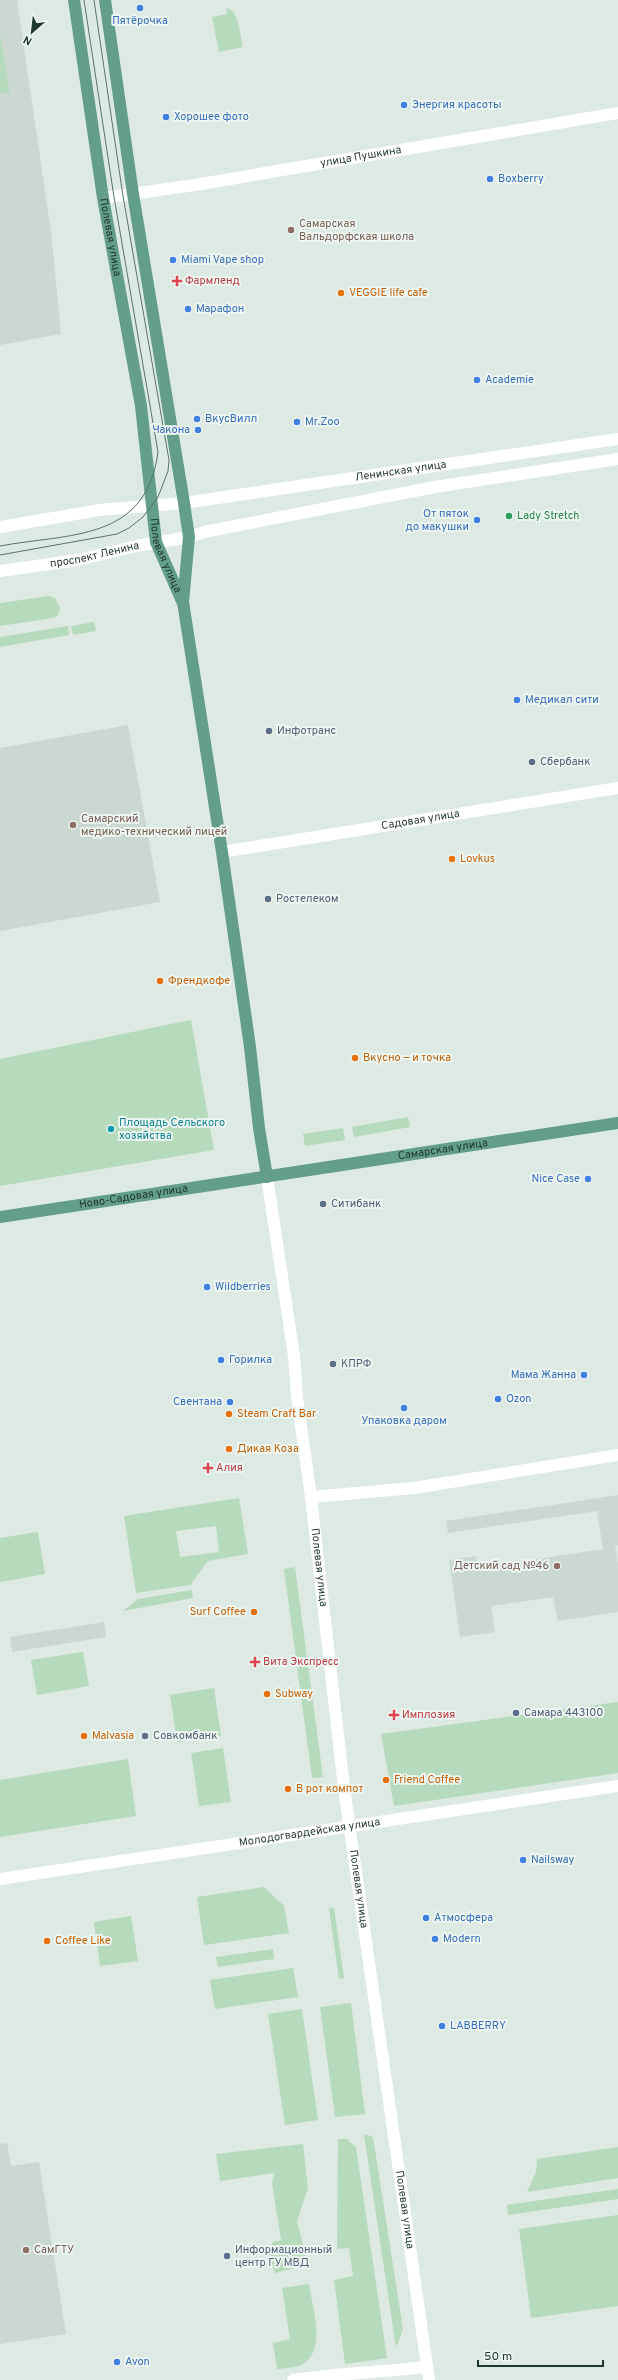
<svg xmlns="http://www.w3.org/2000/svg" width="618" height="2380" font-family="Overpass,sans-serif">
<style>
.built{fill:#cbd8d1}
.green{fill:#b6dabc;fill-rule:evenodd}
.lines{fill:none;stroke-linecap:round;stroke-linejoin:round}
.minor{stroke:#fff;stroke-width:12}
.tertiary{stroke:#fff;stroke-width:12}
.secondary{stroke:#fff;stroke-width:12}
.primary{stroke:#629e89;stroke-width:12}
.tram{stroke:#59746a;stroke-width:1}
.shop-dot{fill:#3f7fe0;stroke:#edf6f1;stroke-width:1.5}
.education-dot{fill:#8d6e63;stroke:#edf6f1;stroke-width:1.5}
.health-dot{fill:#e0444e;stroke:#edf6f1;stroke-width:1.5}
.food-dot{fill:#e8710a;stroke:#edf6f1;stroke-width:1.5}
.leisure-dot{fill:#2e9e5b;stroke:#edf6f1;stroke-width:1.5}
.service-dot{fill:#5c6f8a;stroke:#edf6f1;stroke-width:1.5}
.culture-dot{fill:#0f9aa8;stroke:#edf6f1;stroke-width:1.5}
.labels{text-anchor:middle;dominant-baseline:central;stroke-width:4;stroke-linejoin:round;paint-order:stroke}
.shop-label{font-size:11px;fill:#366cbe;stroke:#edf6f1;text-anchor:start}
.street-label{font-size:11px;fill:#1f382f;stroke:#edf6f1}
.education-label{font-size:11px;fill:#785e54;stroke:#edf6f1;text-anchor:start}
.health-label{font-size:11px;fill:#be3a42;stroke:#edf6f1;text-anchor:start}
.food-label{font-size:11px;fill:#c56008;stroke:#edf6f1;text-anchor:start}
.leisure-label{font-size:11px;fill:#27864d;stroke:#edf6f1;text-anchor:start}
.service-label{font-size:11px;fill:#4e5e75;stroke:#edf6f1;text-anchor:start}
.culture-label{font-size:11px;fill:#0d838f;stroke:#edf6f1;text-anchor:start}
</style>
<rect width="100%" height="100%" fill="#dde9e3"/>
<!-- built -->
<path class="built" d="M0,0H17L51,232L61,334L0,345Z
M128,725L160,902L0,931V748Z
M618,1495V1545L615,1546L618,1563V1612L558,1621L553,1597L491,1606L495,1632L460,1637L449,1560L476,1556L478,1568L603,1549L597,1511L448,1533L446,1521Z
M104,1622L106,1637L12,1652L10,1637Z
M7,2143L11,2166L39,2162L66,2334L0,2344V2144Z"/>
<!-- green -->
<path class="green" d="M226,8C239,9 240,37 243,47L219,52L212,17L227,14Z
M0,35L10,92L0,94Z
M49,596L55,598L60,608L58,615L53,618L0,626V603Z
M94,622L96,631L73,635L71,626Z
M68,626L69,635L0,647V637Z
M191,1020L214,1150L0,1186V1059Z
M408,1117L410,1127L354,1137L352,1127Z
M343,1128L345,1140L305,1146L303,1134Z
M239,1498L248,1554L208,1561L190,1585L136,1593L124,1516ZM216,1526L219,1552L180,1557L176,1531Z
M38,1532L45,1574L0,1582V1538Z
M295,1567L323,1777L312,1778L284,1569Z
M192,1590L193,1598L123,1611L138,1599Z
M83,1652L89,1686L37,1695L31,1660Z
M214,1688L221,1736L177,1742L170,1695Z
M618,1702V1773L394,1806L381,1734Z
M223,1748L231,1802L199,1806L191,1753Z
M128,1759L136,1816L0,1837V1780Z
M264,1887L284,1906L289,1933L204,1945L197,1897Z
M329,1908H334L344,1978L339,1979Z
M131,1916L138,1961L100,1966L94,1922Z
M273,1949L274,1959L218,1967L216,1957Z
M293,1968L298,1997L215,2009L210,1980Z
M351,2003L365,2114L335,2117L320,2007Z
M302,2009L318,2120L285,2125L268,2014Z
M364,2134L373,2137L403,2329L396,2348Z
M338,2139H347L356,2147L387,2358L345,2364L334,2280L353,2276L349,2248L337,2249Z
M303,2144L308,2188L297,2221L308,2265L275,2273L268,2251L273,2242L281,2240L272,2183L274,2173L220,2181L216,2154Z
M618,2147V2178L527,2192L536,2172L537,2159Z
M618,2189V2199L508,2215L507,2205Z
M618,2215V2306L531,2318L519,2229Z
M309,2284C312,2307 328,2351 301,2365C295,2368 284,2368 277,2369L273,2343L290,2339L282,2288Z"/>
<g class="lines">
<!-- minor -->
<g class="minor">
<path id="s1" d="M103,198L195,185L618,113"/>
<path id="s2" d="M184,503L618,439"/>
<path d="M189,537L204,532L435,487L618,459"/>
<path id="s3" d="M222,852L618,788"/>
<path id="s4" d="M0,1879L618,1786"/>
<path d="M293,2380C338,2373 382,2372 427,2367"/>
</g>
<!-- tertiary -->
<g class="tertiary">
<path id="s5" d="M267,1177L294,1356L297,1397L311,1497L344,1788L429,2380"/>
<path d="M311,1497L414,1488L618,1455"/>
</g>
<!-- secondary -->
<g class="secondary">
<path d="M0,527L99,510L184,503"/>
<path id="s6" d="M0,571L78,560L136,546L189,537"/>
</g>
<!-- primary -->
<g class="primary">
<path id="s7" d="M74,0L103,198L141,406L156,542L182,601"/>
<path d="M105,0L133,194L184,503L189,537L183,602L222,852L250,1047L259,1128L267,1177"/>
<path id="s8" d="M0,1217L618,1123"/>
</g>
<!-- tram -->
<path class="tram" d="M0,546C70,533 146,542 158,452L114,197L84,0
M0,555L117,534L129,528L143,517L158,497L168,471L169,460L123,196L94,0"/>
</g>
<!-- markers -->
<g class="shop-dot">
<circle cx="140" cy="8" r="4"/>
<circle cx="404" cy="105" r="4"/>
<circle cx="166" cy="117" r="4"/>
<circle cx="490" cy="179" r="4"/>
<circle cx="173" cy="260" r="4"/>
<circle cx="188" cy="309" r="4"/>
<circle cx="477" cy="380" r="4"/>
<circle cx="197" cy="419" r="4"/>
<circle cx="297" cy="422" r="4"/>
<circle cx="198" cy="430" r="4"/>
<circle cx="477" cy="520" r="4"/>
<circle cx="517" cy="700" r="4"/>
<circle cx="588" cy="1179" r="4"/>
<circle cx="207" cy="1287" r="4"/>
<circle cx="221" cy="1360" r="4"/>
<circle cx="584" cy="1375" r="4"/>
<circle cx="498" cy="1399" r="4"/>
<circle cx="230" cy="1402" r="4"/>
<circle cx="404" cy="1408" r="4"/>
<circle cx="523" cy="1860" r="4"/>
<circle cx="426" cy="1918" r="4"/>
<circle cx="435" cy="1939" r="4"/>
<circle cx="442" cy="2026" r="4"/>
<circle cx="117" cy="2362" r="4"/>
</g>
<g class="education-dot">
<circle cx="291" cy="230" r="4"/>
<circle cx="73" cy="825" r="4"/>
<circle cx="557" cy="1566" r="4"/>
<circle cx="26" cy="2250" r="4"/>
</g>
<g class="health-dot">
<path d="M175 275h4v4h4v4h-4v4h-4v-4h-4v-4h4z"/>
<path d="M206 1462h4v4h4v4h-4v4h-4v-4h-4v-4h4z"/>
<path d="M253 1656h4v4h4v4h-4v4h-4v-4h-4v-4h4z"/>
<path d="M392 1709h4v4h4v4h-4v4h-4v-4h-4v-4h4z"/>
</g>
<g class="food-dot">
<circle cx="341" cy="293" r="4"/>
<circle cx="452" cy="859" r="4"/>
<circle cx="160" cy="981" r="4"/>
<circle cx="355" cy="1058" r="4"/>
<circle cx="229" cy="1414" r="4"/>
<circle cx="229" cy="1449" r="4"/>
<circle cx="254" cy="1612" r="4"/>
<circle cx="267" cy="1694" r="4"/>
<circle cx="84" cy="1736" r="4"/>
<circle cx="386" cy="1780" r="4"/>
<circle cx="288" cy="1789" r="4"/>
<circle cx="47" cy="1941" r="4"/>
</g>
<circle class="leisure-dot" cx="509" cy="516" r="4"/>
<g class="service-dot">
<circle cx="269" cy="731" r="4"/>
<circle cx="532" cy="762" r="4"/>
<circle cx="268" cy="899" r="4"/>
<circle cx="323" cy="1204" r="4"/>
<circle cx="333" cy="1364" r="4"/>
<circle cx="516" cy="1713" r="4"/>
<circle cx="145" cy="1736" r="4"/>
<circle cx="227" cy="2256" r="4"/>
</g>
<circle class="culture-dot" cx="111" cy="1129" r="4"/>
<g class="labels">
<!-- shop labels -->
<g class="shop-label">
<text x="140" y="21" text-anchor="middle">Пятёрочка</text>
<text x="412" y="105">Энергия красоты</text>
<text x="174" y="117">Хорошее фото</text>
<text x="498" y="179">Boxberry</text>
<text x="181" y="260">Miami Vape shop</text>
<text x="196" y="309">Марафон</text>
<text x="485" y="380">Academie</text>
<text x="205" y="419">ВкусВилл</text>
<text x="305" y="422">Mr.Zoo</text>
<text x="190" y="430" text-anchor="end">Чакона</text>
<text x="469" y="514" text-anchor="end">От пяток<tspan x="469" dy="13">до макушки</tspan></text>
<text x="525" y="700">Медикал сити</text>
<text x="580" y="1179" text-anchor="end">Nice Case</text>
<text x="215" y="1287">Wildberries</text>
<text x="229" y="1360">Горилка</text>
<text x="576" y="1375" text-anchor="end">Мама Жанна</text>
<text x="506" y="1399">Ozon</text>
<text x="222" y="1402" text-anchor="end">Свентана</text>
<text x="404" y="1421" text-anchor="middle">Упаковка даром</text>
<text x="531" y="1860">Nailsway</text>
<text x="434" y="1918">Атмосфера</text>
<text x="443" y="1939">Modern</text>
<text x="450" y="2026">LABBERRY</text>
<text x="125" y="2362">Avon</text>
</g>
<!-- street labels -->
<g class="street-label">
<text stroke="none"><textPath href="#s1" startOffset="261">улица Пушкина</textPath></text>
<text stroke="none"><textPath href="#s7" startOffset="240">Полевая улица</textPath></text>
<text stroke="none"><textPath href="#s2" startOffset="219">Ленинская улица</textPath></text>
<text stroke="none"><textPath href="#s6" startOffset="96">проспект Ленина</textPath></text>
<text stroke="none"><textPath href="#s7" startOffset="564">Полевая улица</textPath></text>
<text stroke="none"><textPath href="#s3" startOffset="201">Садовая улица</textPath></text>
<text stroke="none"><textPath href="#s8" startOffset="448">Самарская улица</textPath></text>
<text stroke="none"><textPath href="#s8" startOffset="135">Ново-Садовая улица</textPath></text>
<text stroke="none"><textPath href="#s5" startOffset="394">Полевая улица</textPath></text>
<text stroke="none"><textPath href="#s4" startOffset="313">Молодогвардейская улица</textPath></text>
<text stroke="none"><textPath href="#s5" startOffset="718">Полевая улица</textPath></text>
<text stroke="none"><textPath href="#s5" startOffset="1042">Полевая улица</textPath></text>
</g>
<!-- education labels -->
<g class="education-label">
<text x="299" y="224">Самарская<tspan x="299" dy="13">Вальдорфская школа</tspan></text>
<text x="81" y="819">Самарский<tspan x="81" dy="13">медико-технический лицей</tspan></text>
<text x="549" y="1566" text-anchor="end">Детский сад №46</text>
<text x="34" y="2250">СамГТУ</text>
</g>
<!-- health labels -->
<g class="health-label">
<text x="185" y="281">Фармленд</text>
<text x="216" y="1468">Алия</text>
<text x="263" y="1662">Вита Экспресс</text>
<text x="402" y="1715">Имплозия</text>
</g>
<!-- food labels -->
<g class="food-label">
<text x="349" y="293">VEGGIE life cafe</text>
<text x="460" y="859">Lovkus</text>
<text x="168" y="981">Френдкофе</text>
<text x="363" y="1058">Вкусно — и точка</text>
<text x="237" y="1414">Steam Craft Bar</text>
<text x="237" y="1449">Дикая Коза</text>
<text x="246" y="1612" text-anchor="end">Surf Coffee</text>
<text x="275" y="1694">Subway</text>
<text x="92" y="1736">Malvasia</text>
<text x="394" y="1780">Friend Coffee</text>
<text x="296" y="1789">В рот компот</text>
<text x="55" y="1941">Coffee Like</text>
</g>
<!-- leisure labels -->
<g class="leisure-label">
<text x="517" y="516">Lady Stretch</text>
</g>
<!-- service labels -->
<g class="service-label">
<text x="277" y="731">Инфотранс</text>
<text x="540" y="762">Сбербанк</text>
<text x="276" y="899">Ростелеком</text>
<text x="331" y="1204">Ситибанк</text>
<text x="341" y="1364">КПРФ</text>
<text x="524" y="1713">Самара 443100</text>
<text x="153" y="1736">Совкомбанк</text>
<text x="235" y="2250">Информационный<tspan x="235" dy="13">центр ГУ МВД</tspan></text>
</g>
<!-- culture labels -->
<g class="culture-label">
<text x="119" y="1123">Площадь Сельского<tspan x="119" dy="13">хозяйства</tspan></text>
</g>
</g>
<!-- north arrow -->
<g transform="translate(32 32) rotate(208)" stroke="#edf6f1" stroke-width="3" paint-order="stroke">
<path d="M0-3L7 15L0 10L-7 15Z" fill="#1f382f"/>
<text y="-6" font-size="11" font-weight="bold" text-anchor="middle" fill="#1f382f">N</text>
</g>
<!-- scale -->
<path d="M478 2360v6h125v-6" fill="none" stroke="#1f382f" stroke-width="2"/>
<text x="484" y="2360" font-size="12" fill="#1f382f" stroke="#edf6f1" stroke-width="3" paint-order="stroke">50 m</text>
</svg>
